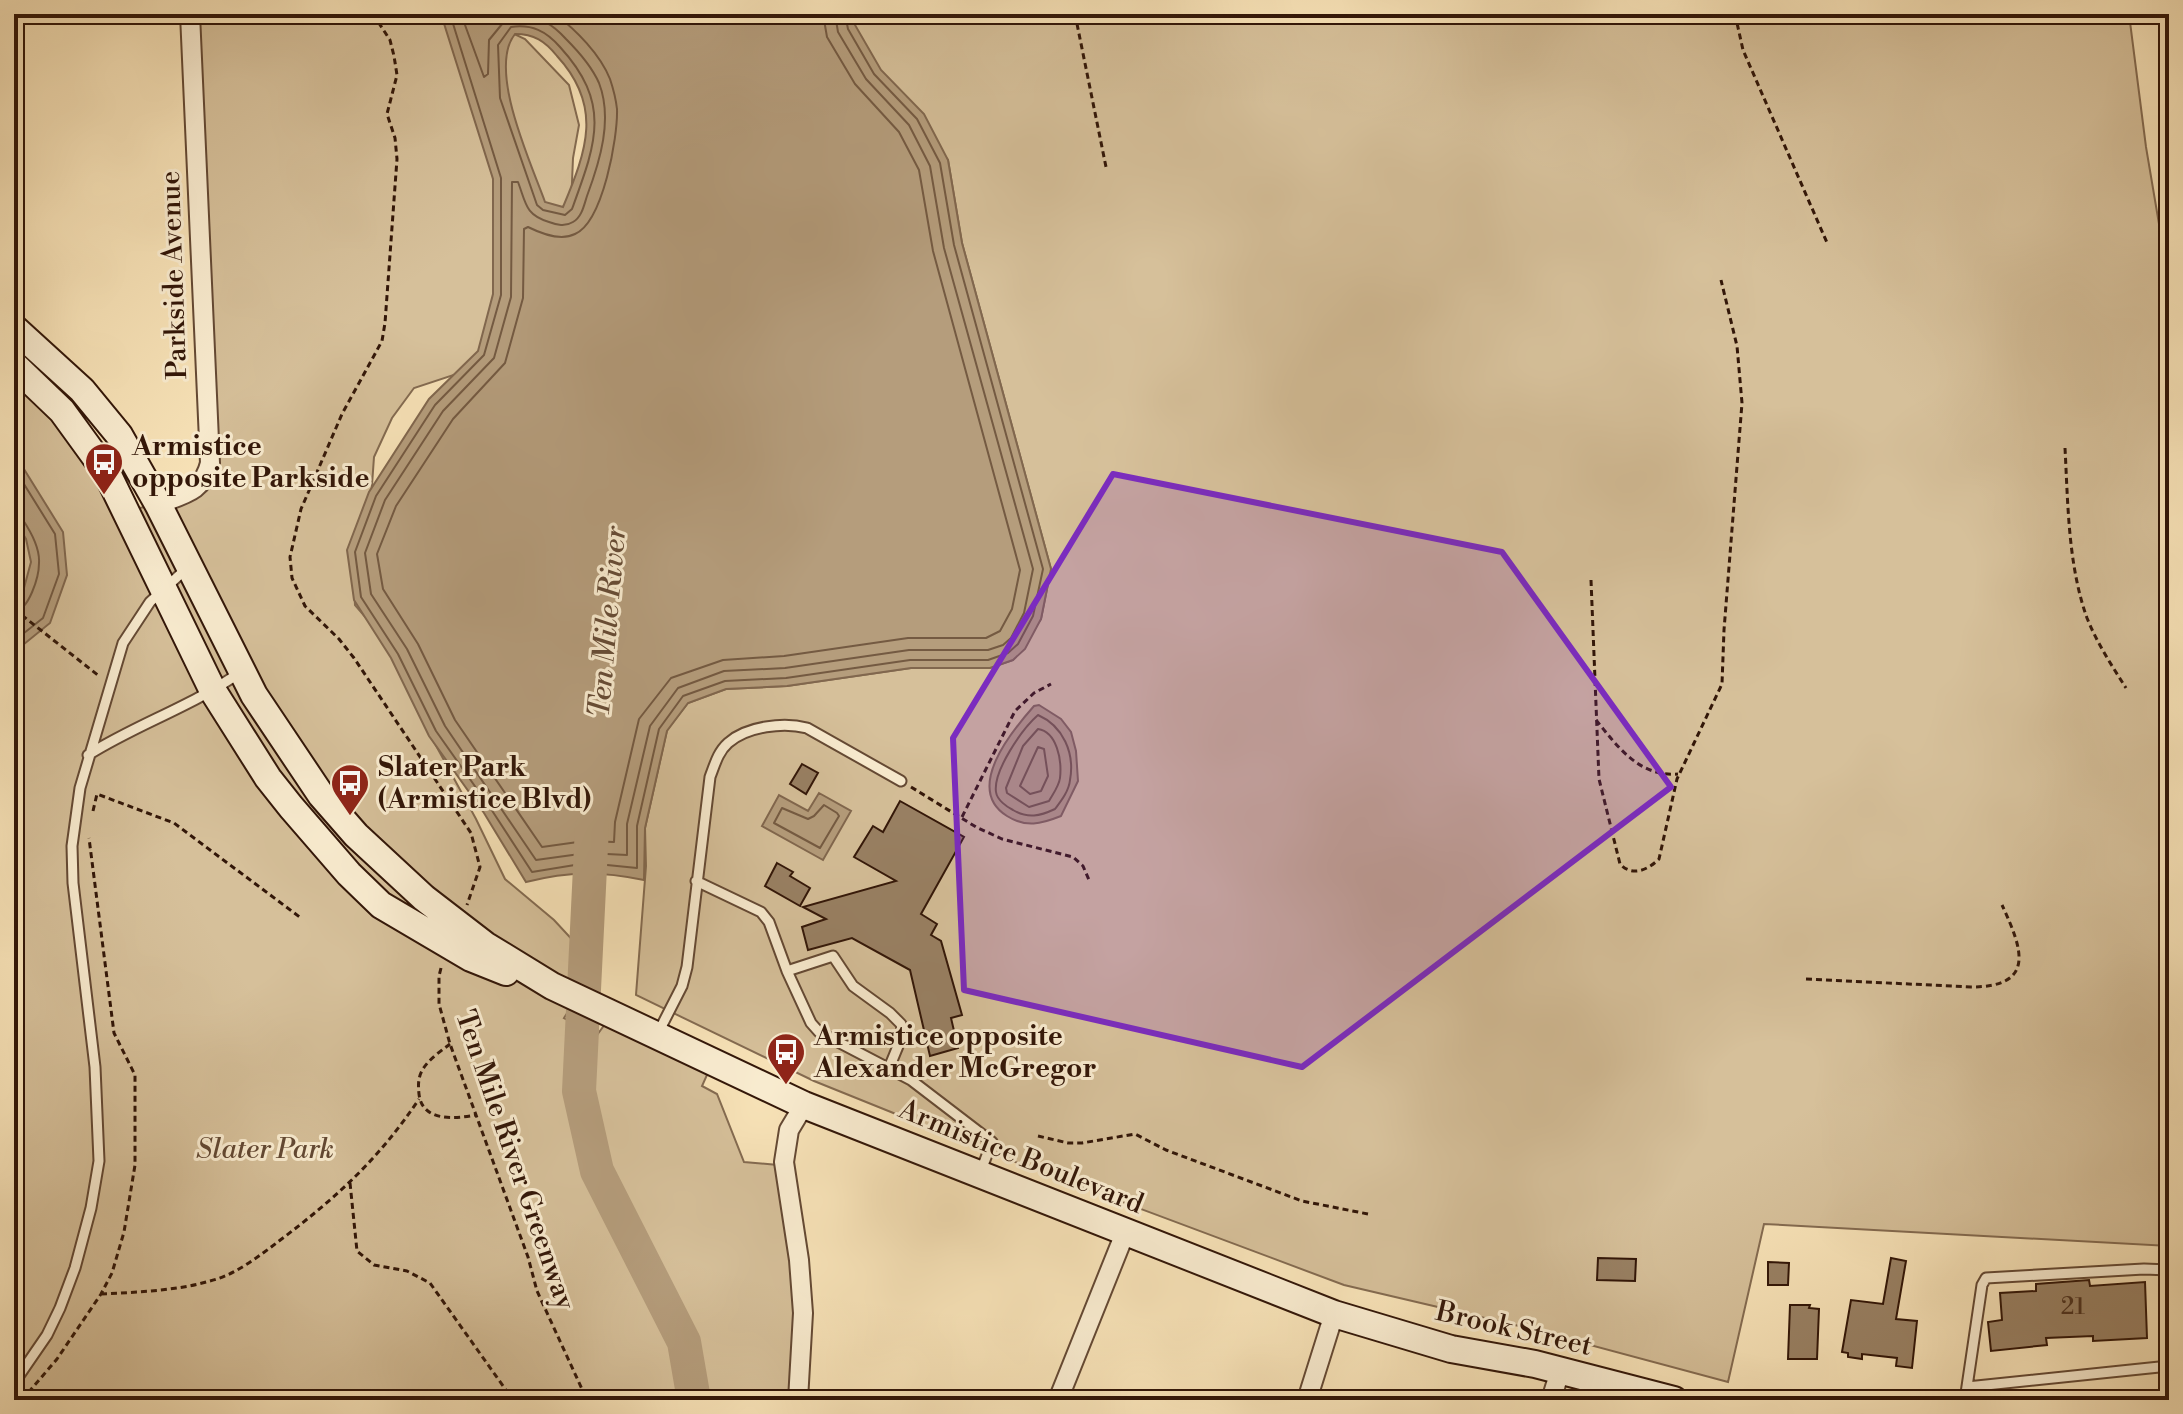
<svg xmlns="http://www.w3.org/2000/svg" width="2183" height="1414" font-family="'Libre Bodoni',serif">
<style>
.green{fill:#d6c09a;stroke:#846b51;stroke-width:2}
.water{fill:#b59d7c;stroke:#81674e;stroke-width:2;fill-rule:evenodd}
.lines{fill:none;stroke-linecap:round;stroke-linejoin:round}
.shore{stroke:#745a42;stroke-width:2}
.river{stroke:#b59d7c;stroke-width:34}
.building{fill:#998164;stroke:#321608;stroke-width:2}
.lane-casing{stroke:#644934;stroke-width:13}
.street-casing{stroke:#644934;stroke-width:22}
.secondary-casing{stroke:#321608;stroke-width:30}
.path{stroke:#321608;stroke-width:3;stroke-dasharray:6 4;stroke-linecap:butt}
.lane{stroke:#faedd1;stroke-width:9}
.street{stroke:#faedd1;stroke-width:18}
.secondary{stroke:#faedd1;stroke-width:26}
.marked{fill:#7b2cbf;fill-opacity:0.2;stroke:#7b2cbf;stroke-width:6;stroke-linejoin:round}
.labels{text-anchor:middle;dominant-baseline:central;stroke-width:6;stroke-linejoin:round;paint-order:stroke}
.number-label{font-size:24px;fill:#4c311f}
.street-label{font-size:28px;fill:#321608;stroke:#faedd1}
.poi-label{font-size:28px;font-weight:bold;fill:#321608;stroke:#faedd1;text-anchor:start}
.park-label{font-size:28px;font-style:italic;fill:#634934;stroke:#faedd1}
.water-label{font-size:30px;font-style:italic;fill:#664c36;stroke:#faedd1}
</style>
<rect width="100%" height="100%" fill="#f8e3b8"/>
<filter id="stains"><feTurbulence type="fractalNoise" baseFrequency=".0025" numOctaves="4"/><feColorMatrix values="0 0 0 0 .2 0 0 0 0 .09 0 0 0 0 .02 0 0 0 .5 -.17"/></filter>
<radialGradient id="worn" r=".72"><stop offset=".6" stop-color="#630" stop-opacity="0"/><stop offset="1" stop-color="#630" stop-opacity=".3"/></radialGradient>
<!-- green -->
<path class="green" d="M190,14H462L484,20L525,39L569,85L579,125L573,158L571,206L493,362L414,388L392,418L374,457L371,499L352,543L355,605L404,662L427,729L476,819L505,879L554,920L579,947L585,978L577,998L564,1018L597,1035L611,1016L711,1066L702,1086L717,1094L744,1162L778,1165L798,1245L797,1400H14V384L46,410L88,460L116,511L161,505L206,476Z
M825,14H2129L2146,147L2169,283V1246L1764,1224L1728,1382L1519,1326L1344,1285L1010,1160L814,1081L636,995L646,866L645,828L667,730L688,703L726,689L787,686L911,668H990L1013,660L1041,619L1051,569L962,243L948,160Z"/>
<!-- water -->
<path class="water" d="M441,14H853L855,25L881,70L924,114L948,160L962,243L1051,569L1041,619L1025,649L1013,660L990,668H911L787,686L726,689L688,703L667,731L645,828L644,880C600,871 570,871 526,882L484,813L429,736L391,658L354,600L347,550L369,492L429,399L478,351L493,294V179ZM515,34C534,34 545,41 557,56C603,106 587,150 563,207L545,202C531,163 487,69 515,34Z
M14,453L63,532L67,575L50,623L18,649L14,648V609L21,599L31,562L26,539L14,520Z
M1039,705L1061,719L1071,732L1076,751L1078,781L1061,816C1041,824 1026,828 1007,816C964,789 1011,732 1034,706Z
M819,793L851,811L823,860L762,826L779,795L808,811Z"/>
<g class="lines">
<!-- shore -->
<path class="shore" d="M450,14L501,178V295L484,355L435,405L376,496L355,552L361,597L398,654L436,731L491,809L532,872L587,863L637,868V826L659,729L683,696L725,681L786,678L910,660H988L1008,653L1018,644L1033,616L1043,569L954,245L940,163L917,119L874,74L848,29L845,14
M461,14L484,77L488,74L489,40L507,18C530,11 550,21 566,39C578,51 592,67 599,83C613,119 600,161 587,196C584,205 582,217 573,222C565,227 557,225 549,222C525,215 526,203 518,182H512L511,297L494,358L443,411L385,500L365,553L371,594L407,649L445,726L536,860L587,853L627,855V824L650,726L678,688L724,671L785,668L909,650H988L1003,645L1011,638L1024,613L1033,569L944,248L930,166L909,125L866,79L838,32L835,14
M555,14C576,30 600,54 610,79C613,88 616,100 617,109C618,137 603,222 575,234C561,241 542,234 528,227L524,229L523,298L505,363L453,419L396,506L377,554L383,589L418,644L455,720L542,847L585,841L614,842L615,822L639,719L671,678L723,660L784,656L908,638H986L1000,631L1012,609L1020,570L933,251L919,170L899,132L855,84L827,37L823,14
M511,27C532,24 546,31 560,47C612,104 596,143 572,209L565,215L543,210L537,205L500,98L498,45Z
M14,468L55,534L59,574L43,618L14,641
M14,517L23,520C31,532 40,548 39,563C39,577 29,610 14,612
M1038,715C1063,726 1075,753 1070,780C1069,791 1061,801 1055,809C1040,816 1028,819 1013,810C1007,807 997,800 996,792C993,771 1022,729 1038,715Z
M1038,729C1057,732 1062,760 1060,778C1059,786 1053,794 1049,801L1029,807L1007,793L1006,788L1023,746Z
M1038,747L1044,749L1048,776L1041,791L1030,794L1020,786Z
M824,805L837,813L839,816L820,848L774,823L782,808L808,819L814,816Z"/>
<!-- river -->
<path class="river" d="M592,827L579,1091L597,1171L684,1342L694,1400"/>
</g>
<!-- building -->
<path class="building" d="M802,764L818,773L806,794L790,784Z
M900,801L964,837L921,914L937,924L931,935L941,941L962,1015L951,1018L958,1048L930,1056L910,970L852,938L808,950L802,927L826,919L803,907L896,881L854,857L873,826L883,832Z
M777,863L793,872L790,876L810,888L800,906L765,886Z
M1598,1258L1636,1259L1635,1281L1597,1280Z
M1891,1258L1906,1261L1896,1319L1917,1321L1912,1368L1896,1366L1897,1358L1862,1354V1359L1848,1357V1353L1842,1352L1851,1300L1883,1304Z
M1768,1262L1789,1263L1788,1285H1768Z
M2089,1280L2090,1286L2145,1282L2147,1338L2093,1341V1336L2046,1338L2047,1345L1991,1351L1988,1322L2002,1320L2000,1293L2036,1291V1284Z
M1790,1305H1810L1809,1308L1819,1309L1817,1359H1788Z"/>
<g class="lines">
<!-- lane casing -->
<g class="lane-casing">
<path id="lane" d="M88,755C137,724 191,707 239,673
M696,881L761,912L769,922L787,971L811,1023L819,1032L911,1080L992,1142L980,1173
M787,971L833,956L853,986L890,1013L901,1024L903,1034L889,1068
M658,1033L682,986L687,967L710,777C715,764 718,752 728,743C747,726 784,722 807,728L901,781
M14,1383L47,1335L60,1308L75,1268L91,1208L99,1161L95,1067L73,883L72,846L80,788L123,643L150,602L186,569
M1967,1387L2169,1366
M1965,1400L1982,1285L1986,1278L2144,1269L2169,1270"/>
</g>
<!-- street casing -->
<g class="street-casing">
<path id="street" d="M158,504C184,494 203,492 210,463L190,14
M798,1400L803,1313L799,1260L784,1162L789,1130L804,1105
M1058,1400L1125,1233
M1307,1400L1334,1314
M1551,1400L1560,1371"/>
</g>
<!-- secondary casing -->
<g class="secondary-casing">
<path id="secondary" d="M14,328L82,390L119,435L158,504L254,695L321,795L356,835L424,898L485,945L552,986L804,1105L1334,1314L1451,1349L1535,1364L1674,1400
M14,365L62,411L107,473L213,691L268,778L291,807L349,874L381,905L471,958L506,972"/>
</g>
<!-- path -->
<path class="path" d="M373,14L390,40L394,56L397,75L387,114L395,138L397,159L385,323L382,341L342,414L308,493L301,509L290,557L292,578L305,606L339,639L354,658L471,833L480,867L467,905
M1075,14L1106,167
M1735,14L1743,50L1828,245
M2065,448C2068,504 2068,565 2087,618C2097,643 2112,666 2126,688
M1591,580L1599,779L1620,864C1632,877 1648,870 1659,859L1677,779L1722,684L1724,630L1742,403L1737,346L1721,280
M14,609L99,676
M1596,720C1618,747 1639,777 1678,774
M911,787L976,827L1002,839L1073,857L1083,866L1089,880
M93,811L97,794L174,823L301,918
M962,817L1015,711L1034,693L1051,684
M441,968L439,976V1004L450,1044L528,1257L537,1291L587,1400
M1806,979L1971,987C2037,987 2022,948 2002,905
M450,1044C441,1051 429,1059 423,1069C418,1077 418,1085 419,1094C422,1122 455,1119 475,1115
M1038,1136L1068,1143H1082L1135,1134L1166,1150L1302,1201L1368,1214
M350,1183L357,1251L374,1265L407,1271L430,1283L513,1400
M101,1294C138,1292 175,1291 210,1281C235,1275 258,1257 279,1241C336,1198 379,1159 419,1099
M22,1400L57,1359L101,1294L112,1273L124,1232L135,1165V1075L114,1033L89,838"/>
<!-- lane -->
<use href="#lane" class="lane"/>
<!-- street -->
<use href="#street" class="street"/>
<!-- secondary -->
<use href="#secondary" class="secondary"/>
</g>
<!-- marked area -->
<path class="marked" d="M1113,474L1502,552L1671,787L1302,1067L964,990L953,738Z"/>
<!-- icons -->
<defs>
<g id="bus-pin" transform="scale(2)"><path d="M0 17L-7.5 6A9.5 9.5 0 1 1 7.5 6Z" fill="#8f2418" stroke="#faedd1"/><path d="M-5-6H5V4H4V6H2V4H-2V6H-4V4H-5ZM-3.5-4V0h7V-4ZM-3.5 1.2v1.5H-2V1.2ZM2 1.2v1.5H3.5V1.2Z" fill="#fff"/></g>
</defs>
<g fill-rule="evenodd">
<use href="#bus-pin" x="104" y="462"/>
<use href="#bus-pin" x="350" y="783"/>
<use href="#bus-pin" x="786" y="1052"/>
</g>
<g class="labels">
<!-- number labels -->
<g class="number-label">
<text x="2073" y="1307">21</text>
</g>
<!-- street labels -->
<g class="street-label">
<text transform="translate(174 275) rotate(-92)">Parkside Avenue</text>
<text transform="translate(1021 1157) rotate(22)">Armistice Boulevard</text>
<text transform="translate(515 1160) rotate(71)">Ten Mile River Greenway</text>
<text transform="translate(1514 1329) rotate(13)">Brook Street</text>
</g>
<!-- poi labels -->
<g class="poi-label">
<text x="132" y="446">Armistice<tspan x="132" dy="32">opposite Parkside</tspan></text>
<text x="378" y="767">Slater Park<tspan x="378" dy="32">(Armistice Blvd)</tspan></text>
<text x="814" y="1036">Armistice opposite<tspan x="814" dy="32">Alexander McGregor</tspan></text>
</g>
<!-- park labels -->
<g class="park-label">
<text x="265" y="1149">Slater Park</text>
</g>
<!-- water labels -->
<g class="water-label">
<text transform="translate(608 622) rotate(-85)">Ten Mile River</text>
</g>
</g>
<!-- margin -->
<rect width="2183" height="1414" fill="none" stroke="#f8e3b8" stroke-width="48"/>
<rect x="16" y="16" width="2151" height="1382" fill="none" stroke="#321608" stroke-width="4"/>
<rect x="24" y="24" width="2135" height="1366" fill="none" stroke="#321608" stroke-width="2"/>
<rect width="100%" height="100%" filter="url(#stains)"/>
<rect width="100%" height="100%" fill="url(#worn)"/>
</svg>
